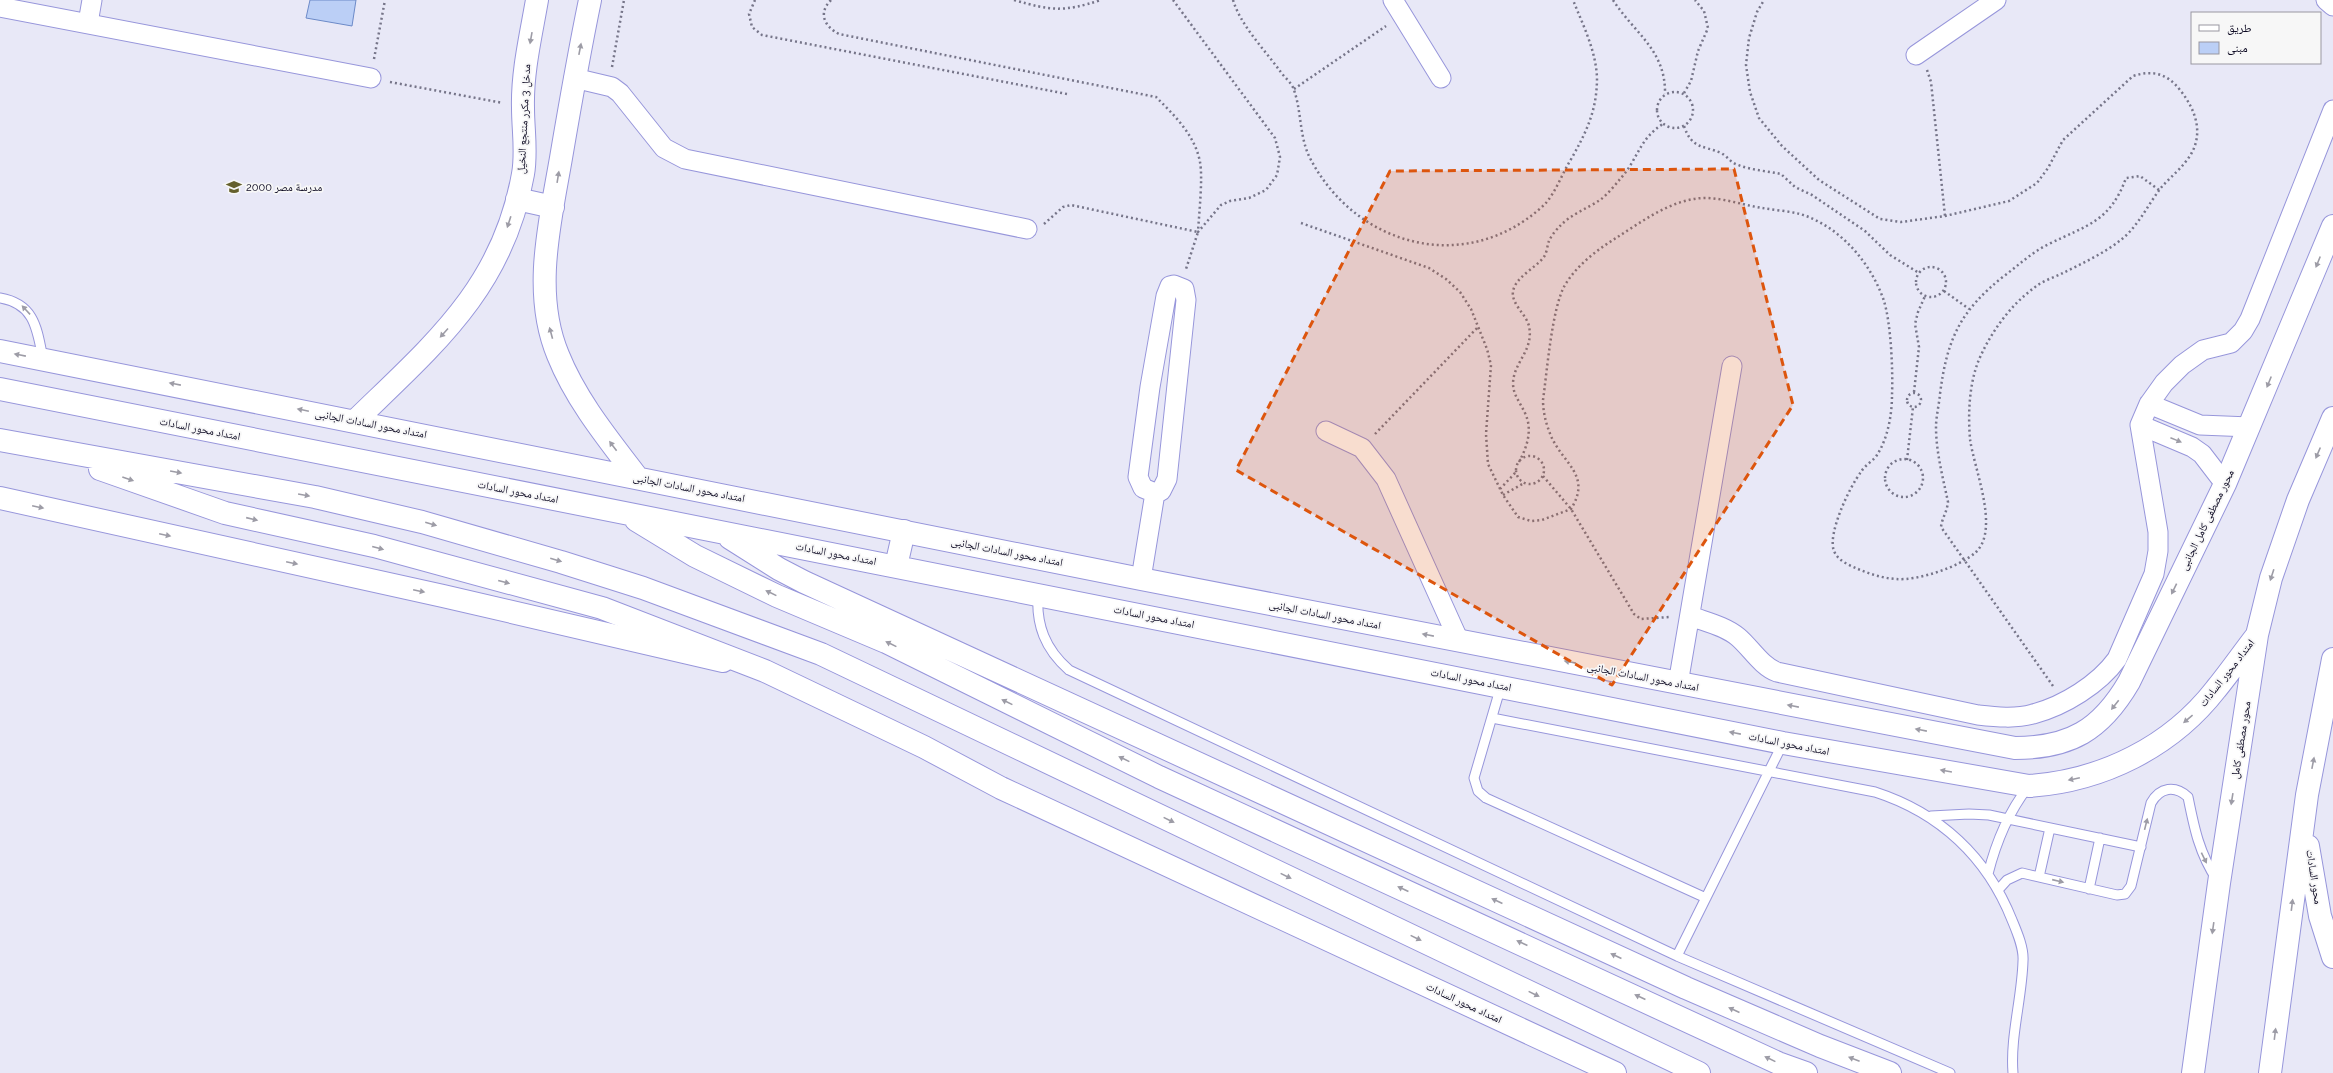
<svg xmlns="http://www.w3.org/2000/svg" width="2333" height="1073" font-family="Raleway,'Noto Naskh Arabic',sans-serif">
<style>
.building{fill:#bbcff6;stroke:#6c8ac8}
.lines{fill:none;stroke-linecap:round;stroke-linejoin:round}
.lane-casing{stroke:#9796db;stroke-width:11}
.street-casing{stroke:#9796db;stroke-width:21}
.secondary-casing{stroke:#9796db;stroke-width:24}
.primary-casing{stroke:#9796db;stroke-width:24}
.path{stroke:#767589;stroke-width:2.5;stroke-dasharray:2 3;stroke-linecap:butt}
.lane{stroke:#fff;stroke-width:9}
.street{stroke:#fff;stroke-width:19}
.secondary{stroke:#fff;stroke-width:22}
.primary{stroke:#fff;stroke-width:22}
.oneway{fill:#9d9ca6}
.marked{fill:#dd550d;fill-opacity:0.2;stroke:#dd550d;stroke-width:3;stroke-dasharray:8 5;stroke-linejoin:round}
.labels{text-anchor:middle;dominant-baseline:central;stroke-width:3.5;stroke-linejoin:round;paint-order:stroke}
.street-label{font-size:11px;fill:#0b0821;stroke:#f7f7f7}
.poi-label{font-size:11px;fill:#0b0821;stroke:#f7f7f7;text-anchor:start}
</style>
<rect width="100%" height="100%" fill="#e8e8f7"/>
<!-- building -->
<path class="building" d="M310,0H356L352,26L306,18Z"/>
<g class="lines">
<!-- lane casing -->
<g class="lane-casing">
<path id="lane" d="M0,298C35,304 37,329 43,359
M1038,594C1036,625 1045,649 1069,670L1677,956L1950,1073
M1501,686L1474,778L1478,791L1486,798L1706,898
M1492,718L1875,792C1940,813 1987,857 2012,920C2017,932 2024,948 2023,961C2022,998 2010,1037 2013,1073
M1931,816L1969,814L1989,815L2141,847
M1988,874C1996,842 2008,813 2028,787
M2039,877L2050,828
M2089,889L2100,838
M1998,890L2007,880L2022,873L2117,895L2125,894L2131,886L2151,803C2160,787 2175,785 2188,797C2194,827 2199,853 2217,880
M1677,956L1783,743"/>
</g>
<!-- street casing -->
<g class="street-casing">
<path id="street" d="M1393,0L1441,78
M2326,0L2333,6
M0,7L371,78
M88,23L92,0
M1916,55L1996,0
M574,78L612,87L620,93L664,148L685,159L1027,229
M1174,285L1184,289L1186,300L1167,479L1161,491L1155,493L1143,488L1138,477L1150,387L1166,296L1170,286Z
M2149,404L2200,425L2250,427
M2140,425L2192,447L2202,454L2225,484
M1326,431L1362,448L1386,479L1459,641
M1141,579L1155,493
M1690,616C1706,622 1725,626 1738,637C1751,648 1761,666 1777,672L1978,715C1996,717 2016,719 2033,714C2064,706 2099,684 2117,659L2154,574L2158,551V532L2140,425L2149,404L2164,383L2182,365L2203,350L2231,343L2243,331L2250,319L2333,110
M1678,684L1732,366"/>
</g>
<!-- secondary casing -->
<g class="secondary-casing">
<path id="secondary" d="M590,0C579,53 570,105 561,158C550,222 532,293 558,355C576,400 608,439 637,477
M517,199L553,207
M0,351L1141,579L2015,748C2070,748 2101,730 2129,682L2225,484L2333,226
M355,421C433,345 503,288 523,174C527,152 523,130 523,108C522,72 531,35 537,0
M0,498L443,596L723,661"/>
</g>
<!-- primary casing -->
<g class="primary-casing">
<path id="primary" d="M0,389L1783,743L2029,786C2102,781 2171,747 2216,689C2230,672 2243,653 2257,635
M0,440L315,497L422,522L561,562L643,588L821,654L1699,1073
M100,469L225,513L374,546L602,608L765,671L924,747L1001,788L1615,1073
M636,520L695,556L777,596L886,642L1159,777L1778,1063L1806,1073
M730,538L779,569L804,582L1686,988L1820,1046L1890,1073
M896,566L904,531
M2308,846L2320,916L2333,957
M2193,1073L2219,883L2257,635L2271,578L2298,500L2333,418
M2270,1073L2307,795L2333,659"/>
</g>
<!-- path -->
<path class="path" d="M755,0L749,14L752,27L762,35L1067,94
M831,0C818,13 824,26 839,34L1156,97C1174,115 1195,135 1200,162C1203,178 1199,214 1198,232L1221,205L1230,201L1249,198L1266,190L1277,175L1280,157L1275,138L1173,0
M1014,0C1052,11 1064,12 1101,0
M1233,0C1241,26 1264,49 1280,71C1284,77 1292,83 1294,90C1302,113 1299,138 1311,160C1358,248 1468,276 1544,205C1555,194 1562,174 1570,161C1586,133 1597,111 1597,78C1596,51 1583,25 1573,0
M1613,0C1634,33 1666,50 1665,94
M374,59L385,0
M612,67L624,0
M1927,70L1931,82L1945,216
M390,82L503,103
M1294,89L1386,26
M1657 110a18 18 0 1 1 36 0a18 18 0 1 1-36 0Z
M1684,93L1691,81L1698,51L1708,28L1704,11L1695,0
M1684,126C1692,149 1702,145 1721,153C1727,156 1731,163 1738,165C1751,170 1767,171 1781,174L1795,187L1812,195L1865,231L1890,255L1919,273
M1301,223L1429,268L1446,279L1460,292L1471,309L1487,349L1491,365L1486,434L1488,464L1503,495L1518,517L1531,521L1542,520L1571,509C1592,475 1563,464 1551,436C1546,424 1543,412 1543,400C1547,372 1552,307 1565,285C1577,265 1597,250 1616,238C1643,221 1674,197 1708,198C1726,199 1744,205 1762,208C1774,210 1788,211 1800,214C1840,226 1871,263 1884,301C1891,324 1893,370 1892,395C1892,414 1888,438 1877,455C1873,461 1865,465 1861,472C1850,486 1827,534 1834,551C1838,561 1849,565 1858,569C1870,574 1882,578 1896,579C1917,581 1960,567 1976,552C2000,529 1974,469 1970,439C1968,414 1969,386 1978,362C1989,335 2010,305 2034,288C2042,281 2052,278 2061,274C2081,264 2105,253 2122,239C2138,226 2148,205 2160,189C2168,179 2179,171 2187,160C2205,137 2197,111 2180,90C2167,73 2152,70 2133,76L2063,140L2048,168L2037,183L2009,201L1945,216L1901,222L1880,219L1819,180L1782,146L1759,118L1750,92L1746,65L1749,38L1757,12L1764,0
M1044,224L1063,207L1071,205L1198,232L1186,269
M1916 282a15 15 0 1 1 30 0a15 15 0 1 1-30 0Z
M1944,291L1969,309
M1914,392L1919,347L1915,324L1918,312L1925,296
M1907 400a7 7 0 1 1 14 0a7 7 0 1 1-14 0Z
M1375,434L1478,327
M1516 470a14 14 0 1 1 28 0a14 14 0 1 1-28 0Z
M1885 478a19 19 0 1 1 38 0a19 19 0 1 1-38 0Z
M1907,460L1913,407
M1519,462C1527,447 1533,430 1525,413C1520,402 1513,395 1513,383C1514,361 1534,351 1529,326C1526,314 1511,304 1513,291C1516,277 1535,268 1543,258C1547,254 1547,246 1549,241C1551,236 1556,230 1560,226C1570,215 1588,208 1600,200C1608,194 1615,185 1621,178C1638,159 1639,139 1663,124
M1543,476L1571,509L1634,614L1641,619L1670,617
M1500,489L1516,472
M1503,495L1524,483
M2053,686L1941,527C1942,518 1947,512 1948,502C1943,478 1936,452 1936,427C1936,417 1939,405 1940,394C1947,339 1960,311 2004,276C2019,265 2032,252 2049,244C2087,225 2110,222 2126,178L2140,176L2159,190"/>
<!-- lane -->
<use href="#lane" class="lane"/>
<!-- street -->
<use href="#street" class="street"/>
<!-- secondary -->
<use href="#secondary" class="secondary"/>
<!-- primary -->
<use href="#primary" class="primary"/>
</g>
<!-- one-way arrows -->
<defs><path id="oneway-solid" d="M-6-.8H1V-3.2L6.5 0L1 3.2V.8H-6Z"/></defs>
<g class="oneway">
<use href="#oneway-solid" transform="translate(531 38) rotate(100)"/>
<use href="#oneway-solid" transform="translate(580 49) rotate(-79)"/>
<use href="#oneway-solid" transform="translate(558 177) rotate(-81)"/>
<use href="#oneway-solid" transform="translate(509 222) rotate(108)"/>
<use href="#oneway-solid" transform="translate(2318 262) rotate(112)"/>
<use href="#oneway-solid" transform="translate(26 310) rotate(-133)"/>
<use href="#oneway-solid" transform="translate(444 333) rotate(132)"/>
<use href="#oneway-solid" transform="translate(551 333) rotate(-105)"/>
<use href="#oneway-solid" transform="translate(20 355) rotate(-169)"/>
<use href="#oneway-solid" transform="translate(2269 382) rotate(112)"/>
<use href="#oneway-solid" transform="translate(175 384) rotate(-169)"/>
<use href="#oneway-solid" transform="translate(303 410) rotate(-168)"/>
<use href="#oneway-solid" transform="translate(2176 440) rotate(22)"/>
<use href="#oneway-solid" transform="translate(613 446) rotate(-127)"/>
<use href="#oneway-solid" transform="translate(2318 453) rotate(113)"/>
<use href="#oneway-solid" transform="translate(176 472) rotate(10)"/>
<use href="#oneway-solid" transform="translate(128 479) rotate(19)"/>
<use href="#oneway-solid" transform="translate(304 495) rotate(10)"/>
<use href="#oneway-solid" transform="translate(38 507) rotate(12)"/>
<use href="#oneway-solid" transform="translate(252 519) rotate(13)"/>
<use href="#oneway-solid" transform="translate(431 524) rotate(16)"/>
<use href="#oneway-solid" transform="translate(165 535) rotate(12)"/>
<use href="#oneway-solid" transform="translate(378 548) rotate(15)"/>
<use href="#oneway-solid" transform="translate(556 560) rotate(16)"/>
<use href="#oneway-solid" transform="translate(292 563) rotate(12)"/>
<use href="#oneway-solid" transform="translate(2272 575) rotate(108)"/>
<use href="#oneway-solid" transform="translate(504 582) rotate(15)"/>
<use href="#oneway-solid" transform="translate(2174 589) rotate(116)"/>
<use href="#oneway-solid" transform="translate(419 591) rotate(12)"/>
<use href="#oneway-solid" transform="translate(771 593) rotate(-154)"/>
<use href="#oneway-solid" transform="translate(1428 635) rotate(-169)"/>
<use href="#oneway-solid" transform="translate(891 644) rotate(-154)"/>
<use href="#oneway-solid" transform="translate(1570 662) rotate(-169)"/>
<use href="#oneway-solid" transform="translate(1007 702) rotate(-154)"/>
<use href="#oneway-solid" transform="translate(2115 705) rotate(128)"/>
<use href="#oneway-solid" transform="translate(1793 706) rotate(-169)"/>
<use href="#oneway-solid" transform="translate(2188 719) rotate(140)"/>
<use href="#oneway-solid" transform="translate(1921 730) rotate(-169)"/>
<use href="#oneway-solid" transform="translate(1735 733) rotate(-169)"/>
<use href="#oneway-solid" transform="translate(1124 759) rotate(-154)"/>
<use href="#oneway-solid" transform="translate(2313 763) rotate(-79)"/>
<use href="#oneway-solid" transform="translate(1946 771) rotate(-170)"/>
<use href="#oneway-solid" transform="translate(2074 779) rotate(168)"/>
<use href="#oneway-solid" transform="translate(2232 799) rotate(99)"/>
<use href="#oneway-solid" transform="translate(1169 820) rotate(26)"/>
<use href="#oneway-solid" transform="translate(2146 824) rotate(-76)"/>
<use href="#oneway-solid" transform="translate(2204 858) rotate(64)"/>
<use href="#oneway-solid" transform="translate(1286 876) rotate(26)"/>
<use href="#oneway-solid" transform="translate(2058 881) rotate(13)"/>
<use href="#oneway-solid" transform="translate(1403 889) rotate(-155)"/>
<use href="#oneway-solid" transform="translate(1497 901) rotate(-155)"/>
<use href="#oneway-solid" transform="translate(2292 905) rotate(-83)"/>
<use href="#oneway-solid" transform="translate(2213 928) rotate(98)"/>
<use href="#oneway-solid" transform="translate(1416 938) rotate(26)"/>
<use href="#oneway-solid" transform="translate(1522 943) rotate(-155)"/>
<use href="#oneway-solid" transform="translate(1616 956) rotate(-155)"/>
<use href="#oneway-solid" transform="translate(1534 994) rotate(26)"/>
<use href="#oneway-solid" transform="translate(1640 997) rotate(-155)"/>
<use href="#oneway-solid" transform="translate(1734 1010) rotate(-156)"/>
<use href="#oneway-solid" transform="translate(2275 1034) rotate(-83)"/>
<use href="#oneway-solid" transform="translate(1770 1059) rotate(-154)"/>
<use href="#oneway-solid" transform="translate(1854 1059) rotate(-159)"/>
</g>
<!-- marked area -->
<path class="marked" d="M1734,169L1793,405L1612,685L1236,470L1390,171Z"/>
<!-- icons -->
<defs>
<g id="school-bare" transform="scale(1.2)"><path d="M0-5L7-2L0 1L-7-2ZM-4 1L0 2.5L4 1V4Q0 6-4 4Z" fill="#65602d" stroke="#f7f7f7" stroke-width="2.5" paint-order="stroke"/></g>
</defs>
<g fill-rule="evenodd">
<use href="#school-bare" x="234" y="187"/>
</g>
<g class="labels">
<!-- street labels -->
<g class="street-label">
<text transform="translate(524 119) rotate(-87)">مدخل 3 مكرر منتجع النخيل</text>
<text transform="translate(371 424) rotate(11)">امتداد محور السادات الجانبى</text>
<text transform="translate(200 429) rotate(11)">امتداد محور السادات</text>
<text transform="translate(689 488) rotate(11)">امتداد محور السادات الجانبى</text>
<text transform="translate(518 492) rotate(11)">امتداد محور السادات</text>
<text transform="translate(2207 520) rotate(-64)">محور مصطفى كامل الجانبى</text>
<text transform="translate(1007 552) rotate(11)">امتداد محور السادات الجانبى</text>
<text transform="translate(836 554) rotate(11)">امتداد محور السادات</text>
<text transform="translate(1325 615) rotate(11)">امتداد محور السادات الجانبى</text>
<text transform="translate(1154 617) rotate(11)">امتداد محور السادات</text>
<text transform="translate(2227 673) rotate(-52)">امتداد محور السادات</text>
<text transform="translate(1643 677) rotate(11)">امتداد محور السادات الجانبى</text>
<text transform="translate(1471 680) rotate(11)">امتداد محور السادات</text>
<text transform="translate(2241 740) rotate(-81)">محور مصطفى كامل</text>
<text transform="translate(1789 744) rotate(11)">امتداد محور السادات</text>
<text transform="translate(2314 877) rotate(81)">محور السادات</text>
<text transform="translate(1464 1003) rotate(25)">امتداد محور السادات</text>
</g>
<!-- poi labels -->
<g class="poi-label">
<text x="246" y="187">مدرسة مصر 2000</text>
</g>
</g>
<!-- legend -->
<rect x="2191" y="12" width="130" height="52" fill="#f7f7f7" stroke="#9997a1"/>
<rect x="2199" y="25" width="20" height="6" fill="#ffffff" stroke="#9997a1"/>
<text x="2227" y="32" font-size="12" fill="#0b0821">طريق</text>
<rect x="2199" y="42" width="20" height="12" fill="#bbcff6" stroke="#9997a1"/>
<text x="2227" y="52" font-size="12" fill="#0b0821">مبنى</text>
</svg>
